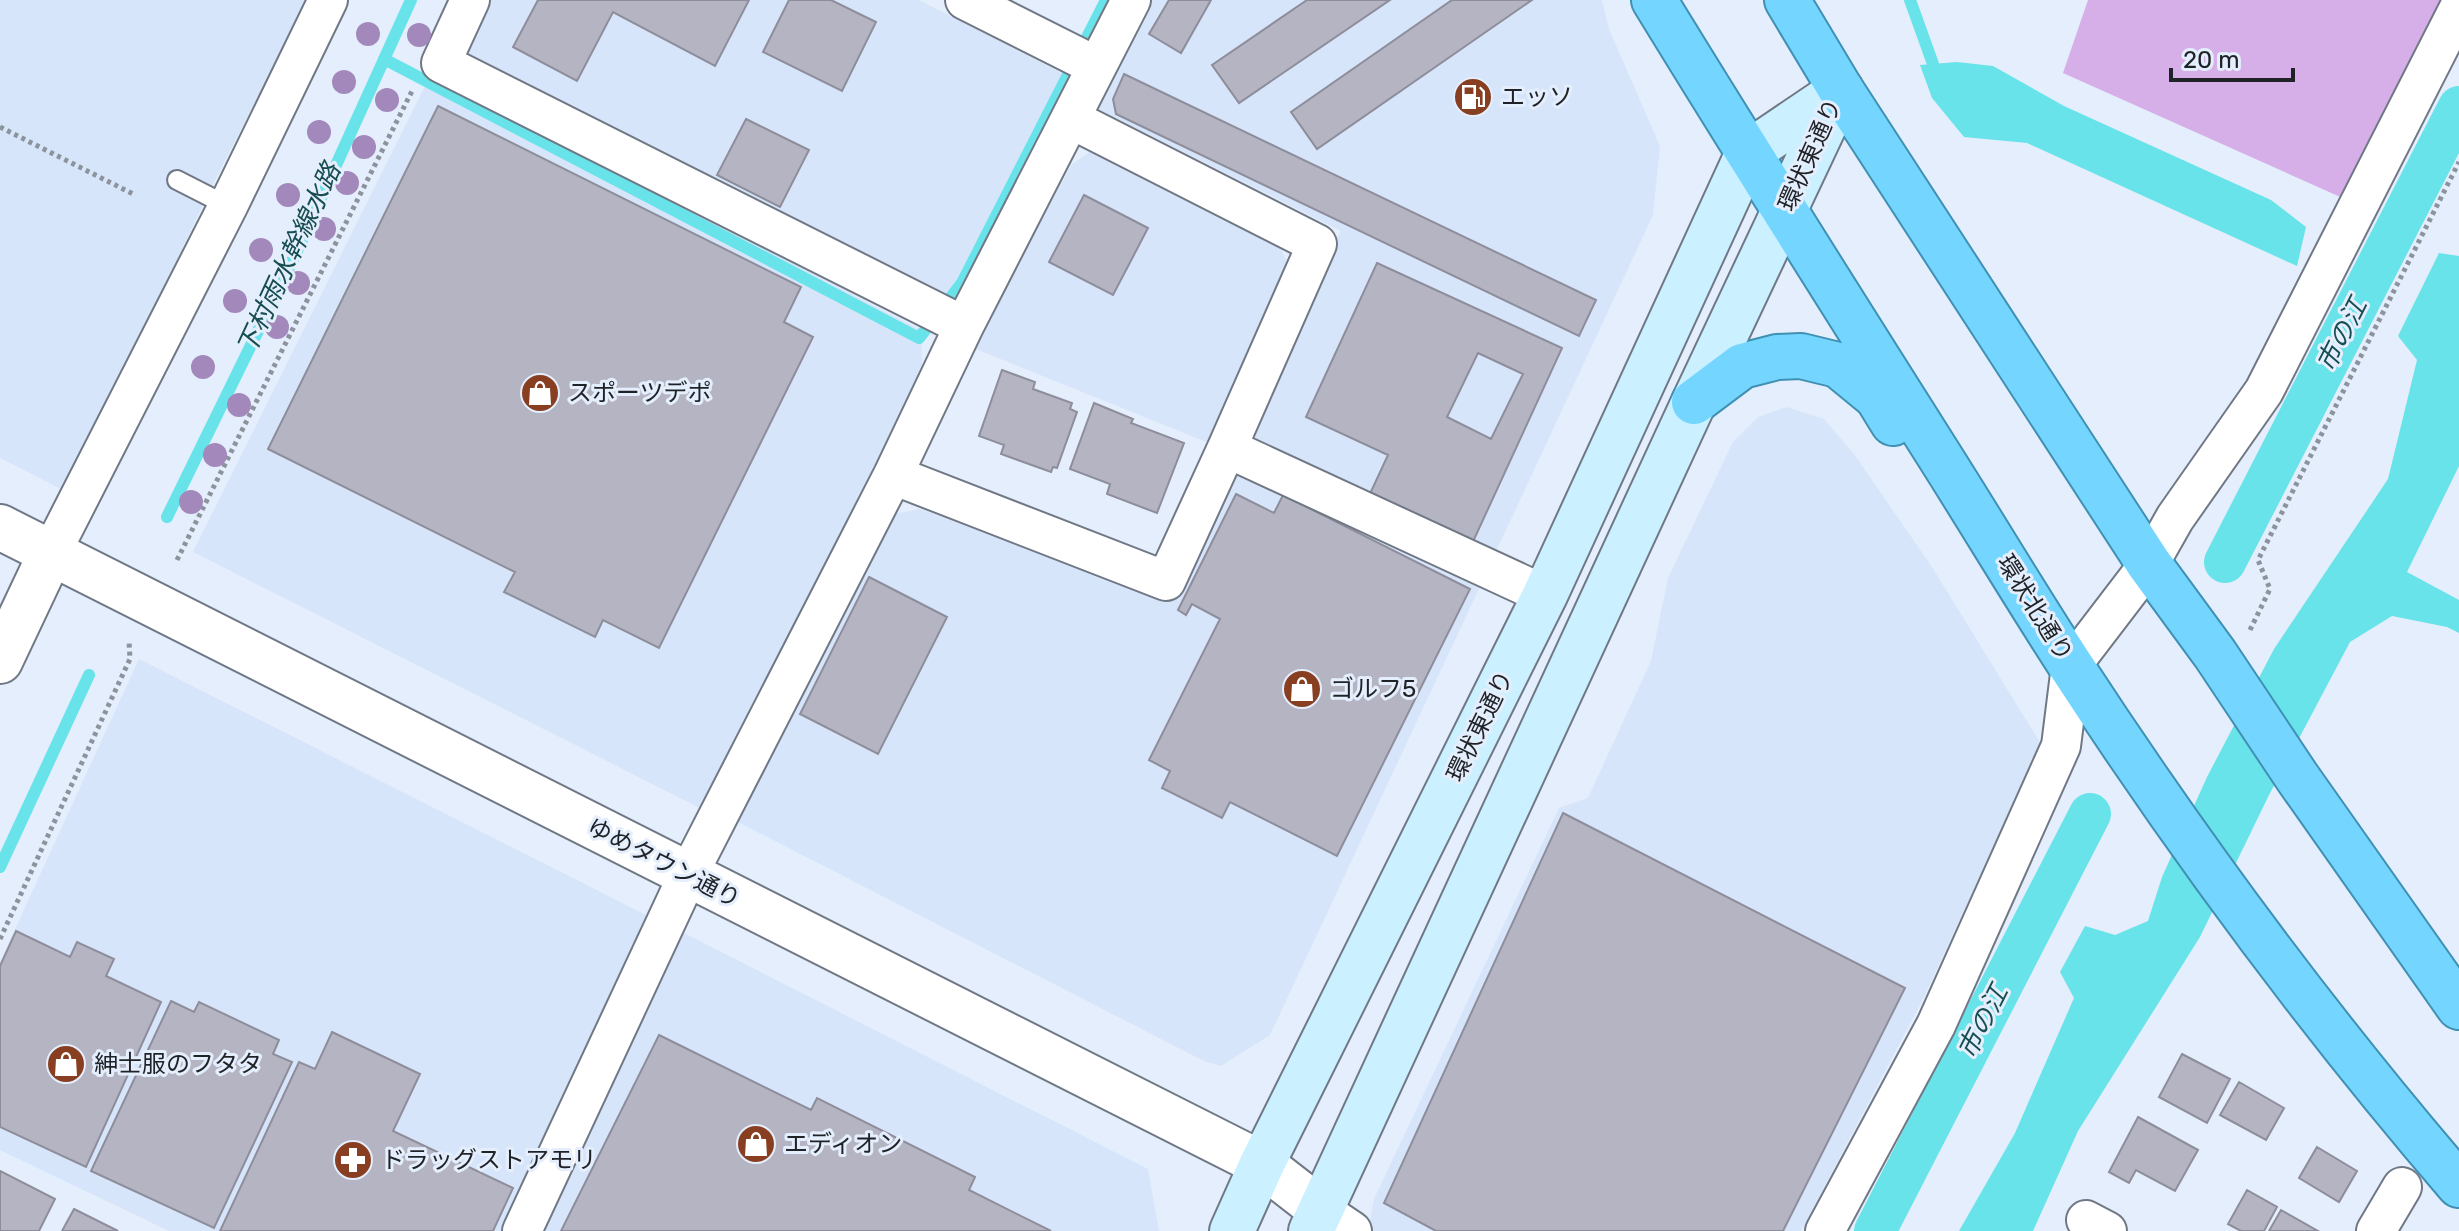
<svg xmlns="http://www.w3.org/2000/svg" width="2459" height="1231" font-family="Rubik,'Noto Sans JP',sans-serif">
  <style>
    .built { fill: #d7e5fa }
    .green { fill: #d6aee8 }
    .water { fill: #68e3e9 }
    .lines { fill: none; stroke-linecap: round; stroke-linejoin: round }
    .stream { stroke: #68e3e9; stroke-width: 12 }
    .canal { stroke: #68e3e9; stroke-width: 42 }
    .building { fill: #b4b4c3; stroke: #8d8d9b; stroke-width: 2; fill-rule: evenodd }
    .service-casing { stroke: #707885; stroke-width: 22 }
    .minor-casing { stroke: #707885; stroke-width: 42 }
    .tertiary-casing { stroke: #707885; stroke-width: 48 }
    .secondary-casing { stroke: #707885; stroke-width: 48 }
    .trunk-casing { stroke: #4090b3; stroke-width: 48 }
    .path { stroke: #8c939d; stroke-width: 5; stroke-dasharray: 4 4; stroke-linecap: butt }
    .service { stroke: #fff; stroke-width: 18 }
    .minor { stroke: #fff; stroke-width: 38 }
    .tertiary { stroke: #fff; stroke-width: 44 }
    .secondary { stroke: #cbf0ff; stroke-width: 44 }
    .trunk { stroke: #74d6fe; stroke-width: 44 }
    .tree { fill: #a388bb }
    .labels { text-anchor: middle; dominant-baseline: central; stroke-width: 6; stroke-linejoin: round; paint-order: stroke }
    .poi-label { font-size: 24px; fill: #1f2227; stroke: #e4eefc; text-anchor: start }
    .street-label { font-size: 24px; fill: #1f2227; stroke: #e4eefc }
    .water-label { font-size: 26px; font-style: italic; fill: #164d50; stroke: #e4eefc }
  </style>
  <rect width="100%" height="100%" fill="#e4eefc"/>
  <path class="built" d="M0,0h307l-100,196 -140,296 -67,-34z
    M485,0h434l154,79 -116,224 -501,-246z
    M1151,0h451l7,29 51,117 -7,69 -161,345 -248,-115 97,-214 -243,-122z
    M430,76l491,254 1,40 -218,440 -511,-258z
    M1092,150l187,95 10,22 -80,176 -236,-95 98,-183z
    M1787,407l37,12 30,35 78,113 109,177 -117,253 -123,234h-433l6,-32 185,-391 29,-10 63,-137 17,-83 65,-136 25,-25z
    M1237,462l247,116 -214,457 -49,31 -17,-5 -470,-241 161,-306 25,-5 251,92z
    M139,659l509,257 -144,315h-335l-169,-81v-188z
    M682,932l466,237 11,62h-618z"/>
  <path class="green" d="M2088,0h362l-103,200 -284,-127z"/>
  <path class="water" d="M1957,62l36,4 71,40 207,94 35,27 -9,39 -270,-123 -63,-6 -32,-39 -12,-33z
    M2439,253l20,3v210l-52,106 52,28v33l-12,-6 -55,-11 -42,26 -81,153 -69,142 -122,194 -45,100h-74l56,-98 59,-135 -14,-26 25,-46 30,9 33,-14 14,-44 45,-100 67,-128 114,-170 29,-119 -19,-24z"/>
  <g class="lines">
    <path class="stream" d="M1910,0l23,64
      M384,59l535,279 43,-55 144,-283
      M167,517l130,-266 114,-251
      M0,867l89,-192"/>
    <path class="canal" d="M2225,562l234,-455
      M1875,1231l215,-417"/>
  </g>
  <path class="building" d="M538,0h211l-34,66 -102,-54 -36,69 -64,-34z
    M789,0h42l45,22 -34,69 -79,-39z
    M1169,0h42l-30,53 -32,-19z
    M1307,0h83l-151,103 -27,-38z
    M1452,0h80l-215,149 -26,-37z
    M1124,74l472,226 -17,36 -463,-222 -3,-15z
    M438,106l363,181 -17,35 29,15 -154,311 -56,-28 -8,17 -91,-45 11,-20 -247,-123z
    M746,119l63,31 -29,57 -63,-32z
    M1084,195l64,33 -35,67 -64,-33z
    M1377,263l185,85 -91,198 -103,-48 20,-43 -82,-38zM1478,353l45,21 -32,65 -44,-22z
    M1002,370l33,12 -2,7 39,14 -2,6 7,3 -20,56 -4,-1 -2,5 -50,-18 3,-9 -25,-9z
    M1094,403l39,16 -2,4 53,20 -27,70 -50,-19 3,-10 -40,-15z
    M1236,494l38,19 9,-18 187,94 -133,267 -107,-54 -8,16 -60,-30 8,-17 -21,-11 71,-141 -28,-15 -6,11 -8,-5z
    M869,577l78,40 -69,137 -78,-40z
    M1563,813l342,175 -122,243h-347l-52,-28z
    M16,931l54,26 7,-15 37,17 -8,17 55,26 -75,165 -86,-40v-161z
    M171,1001l23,11 5,-10 80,38 -6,14 19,8 -78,166 -123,-57z
    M332,1032l88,42 -27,57 120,57 -20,43h-273l79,-169 16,7z
    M659,1035l152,75 6,-12 158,79 -6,13 82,41h-490z
    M2182,1054l48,25 -23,44 -48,-26z
    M2239,1082l45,26 -18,32 -46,-25z
    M2138,1117l60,33 -23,41 -39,-21 -7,13 -20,-11z
    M2317,1147l40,24 -18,31 -40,-24z
    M0,1171l55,28 -16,32h-39z
    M2247,1190l30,17 -13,24h-23l-13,-7z
    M74,1209l44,22h-56z
    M2281,1210l37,21h-49z"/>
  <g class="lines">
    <g class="service-casing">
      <path id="service" d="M177,180l51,26"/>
    </g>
    <g class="minor-casing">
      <path id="minor" d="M470,0l-29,63 523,263
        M965,0l131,66
        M1071,119l246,125 -90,204
        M893,475l273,106 61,-133 318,147
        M51,553l177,-347 100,-206
        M1321,1210l31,21
        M2086,1220l21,11
        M522,1231l166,-356 205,-400 71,-149 167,-326
        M1825,1231l111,-206 125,-279 10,-80 78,-102 26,-46 89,-127 195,-383
        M2376,1231l26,-44"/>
    </g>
    <g class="tertiary-casing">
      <path id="tertiary" d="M0,527l1262,637 59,46
        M0,661l51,-108"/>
    </g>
    <g class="secondary-casing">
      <path id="secondary" d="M1232,1231l30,-67 283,-569 203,-442 93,-63
        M1311,1231l383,-829 147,-312"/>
    </g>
    <g class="trunk-casing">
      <path id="trunk" d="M1654,0c93,152 188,302 283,452 45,71 88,143 134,214 118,181 247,355 388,519
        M1787,0l54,90 308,474 66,90 82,123 162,230
        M1694,402l48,-36 35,-9 24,-1 37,9 39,32 16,26"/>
    </g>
    <path class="path" d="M0,127l135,68
      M177,560l236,-471
      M2250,630l20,-41 -12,-29 201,-398
      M0,939l130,-280 -1,-18"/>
    <use href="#service" class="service"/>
    <use href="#minor" class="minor"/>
    <use href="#tertiary" class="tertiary"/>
    <use href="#secondary" class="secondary"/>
    <use href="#trunk" class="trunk"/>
  </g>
  <g class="tree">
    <circle cx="368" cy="34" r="12"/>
    <circle cx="419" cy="35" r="12"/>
    <circle cx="344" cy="82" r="12"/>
    <circle cx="387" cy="100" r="12"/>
    <circle cx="319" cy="132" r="12"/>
    <circle cx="364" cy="147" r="12"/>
    <circle cx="347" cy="183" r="12"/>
    <circle cx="288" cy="195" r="12"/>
    <circle cx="324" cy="229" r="12"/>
    <circle cx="261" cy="250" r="12"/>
    <circle cx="298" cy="283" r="12"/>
    <circle cx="235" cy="301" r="12"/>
    <circle cx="277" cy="327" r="12"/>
    <circle cx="203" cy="367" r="12"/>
    <circle cx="239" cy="405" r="12"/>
    <circle cx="215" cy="455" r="12"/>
    <circle cx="191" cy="502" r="12"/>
  </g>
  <defs>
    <g id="fuel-disc" transform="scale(2)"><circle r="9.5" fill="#873e21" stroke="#e4eefc"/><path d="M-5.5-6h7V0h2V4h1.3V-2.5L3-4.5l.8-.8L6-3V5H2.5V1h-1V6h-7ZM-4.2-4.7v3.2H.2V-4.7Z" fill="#fff"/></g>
    <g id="shop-disc" transform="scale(2)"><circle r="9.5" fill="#873e21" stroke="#e4eefc"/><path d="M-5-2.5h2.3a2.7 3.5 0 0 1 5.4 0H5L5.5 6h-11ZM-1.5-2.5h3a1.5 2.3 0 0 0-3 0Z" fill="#fff"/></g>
    <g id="pharmacy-disc" transform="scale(2)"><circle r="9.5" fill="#873e21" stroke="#e4eefc"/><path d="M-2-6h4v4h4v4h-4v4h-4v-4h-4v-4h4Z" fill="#fff"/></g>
  </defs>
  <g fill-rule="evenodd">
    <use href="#fuel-disc" x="1473" y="97"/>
    <use href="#shop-disc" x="540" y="393"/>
    <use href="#shop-disc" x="1302" y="689"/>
    <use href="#shop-disc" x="66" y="1064"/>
    <use href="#shop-disc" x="756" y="1144"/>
    <use href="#pharmacy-disc" x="353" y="1160"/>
  </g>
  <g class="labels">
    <g class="poi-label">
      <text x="1501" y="97">エッソ</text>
      <text x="568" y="393">スポーツデポ</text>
      <text x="1330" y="689">ゴルフ5</text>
      <text x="94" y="1064">紳士服のフタタ</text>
      <text x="784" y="1144">エディオン</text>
      <text x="381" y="1160">ドラッグストアモリ</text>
    </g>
    <g class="street-label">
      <text transform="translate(1810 155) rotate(-66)">環状東通り</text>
      <text transform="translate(2035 608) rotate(58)">環状北通り</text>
      <text transform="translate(1480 726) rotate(-64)">環状東通り</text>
      <text transform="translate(664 863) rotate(27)">ゆめタウン通り</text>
    </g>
    <g class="water-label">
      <text transform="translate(289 259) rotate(-65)">下村雨水幹線水路</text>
      <text transform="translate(2342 335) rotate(-63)">市の江</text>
      <text transform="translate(1983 1022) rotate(-63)">市の江</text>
    </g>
  </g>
  <path d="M2171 68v12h122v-12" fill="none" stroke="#1f2227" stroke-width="4"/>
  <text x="2183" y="68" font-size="24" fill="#1f2227" stroke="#e4eefc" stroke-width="6" paint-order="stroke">20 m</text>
</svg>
